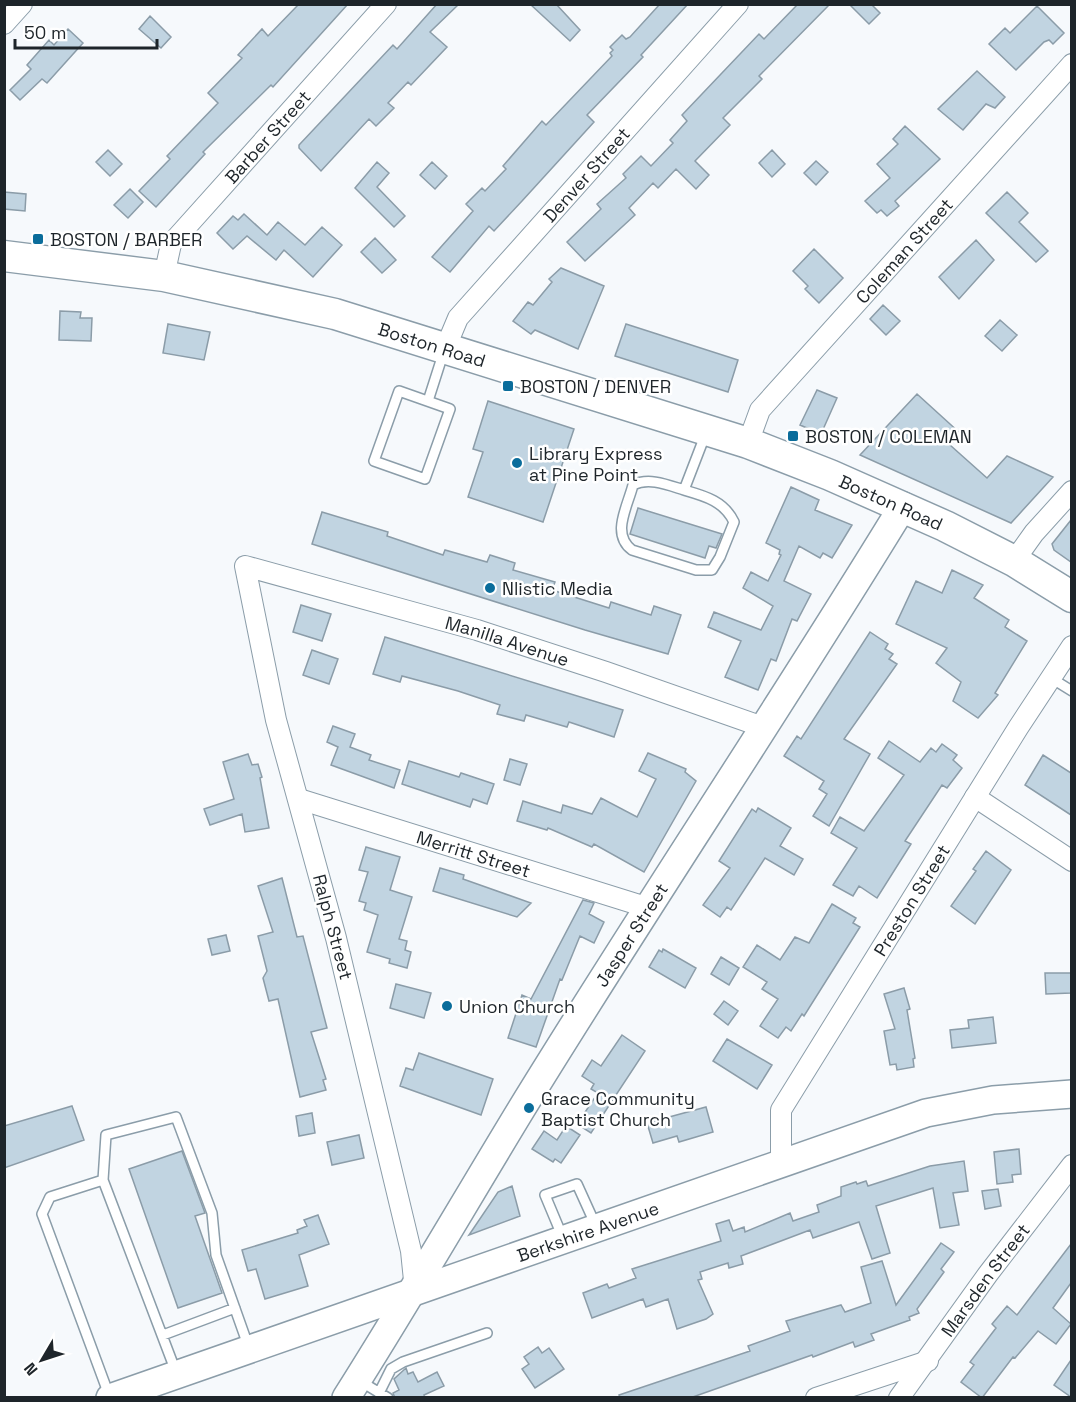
<svg xmlns="http://www.w3.org/2000/svg" width="1076" height="1402" font-family="'Space Grotesk',sans-serif">
  <style>
    .building { fill: #c1d4e1; stroke: #8b9ca8; stroke-width: 1.5 }
    .lines { fill: none; stroke-linecap: round; stroke-linejoin: round }
    .lane-casing { stroke: #8b9da9; stroke-width: 12 }
    .street-casing { stroke: #8b9da9; stroke-width: 22 }
    .secondary-casing { stroke: #8b9da9; stroke-width: 30 }
    .primary-casing { stroke: #8b9da9; stroke-width: 33 }
    .lane { stroke: #fff; stroke-width: 9 }
    .street { stroke: #fff; stroke-width: 20 }
    .secondary { stroke: #fff; stroke-width: 27 }
    .primary { stroke: #fff; stroke-width: 30 }
    .poi-dot { fill: #0b6d9b; stroke: #fff; stroke-width: 2 }
    .labels { text-anchor: middle; dominant-baseline: central; stroke-width: 5; stroke-linejoin: round; paint-order: stroke }
    .street-label { font-size: 18px; fill: #1e252a; stroke: #fff }
    .poi-label { font-size: 18px; fill: #1e252a; stroke: #fff; text-anchor: start }
  </style>
  <rect width="100%" height="100%" fill="#f6f9fc"/>
  <path class="building" d="M299,4h49l-75,83 -2,-2 -68,67 2,2 -49,53 -17,-16 31,-32 -3,-3 51,-53 -10,-10 34,-35 -4,-3 24,-26 6,7z
    M437,4h22l-29,28 17,15 -36,38 -3,-3 -20,21 6,5 -18,18 -7,-7 -48,52 -22,-23v-3l94,-100 4,4z
    M530,4h26l24,26 -10,11z
    M660,4h28l-47,51 2,2 -56,58 7,7 -72,79 -28,30 -5,-5 -39,46 -18,-15 41,-46 -7,-7 16,-16 3,3 21,-22 -3,-3 39,-45 4,4 66,-69 -2,-3 3,-3 -3,-3 12,-12 4,4 4,-2z
    M798,4h32l-71,72 3,3 -39,39 7,7 -35,36 14,14 -13,14 -20,-20 -18,19 -5,-5 -24,25 6,7 -50,46 -18,-19 34,-33 -4,-5 29,-26 -3,-4 18,-18 10,10 22,-23 -3,-3 17,-19 -5,-6 77,-81 5,5z
    M849,4h22l9,9 -11,11z
    M1037,6l27,27 -11,11 -4,-4 -5,2 -28,28 -27,-26 16,-16 5,5z
    M150,16l21,21 -10,11 -22,-19z
    M68,29l15,14 -36,40 -5,-4 -22,21 -10,-10 21,-21 -4,-4 22,-25 5,5z
    M977,71l28,26 -10,11 -9,-4 -23,26 -25,-21z
    M905,126l35,33 -45,42 4,5 -12,10 -6,-6 -4,3 -12,-12 25,-23 -13,-14 21,-20 -5,-5z
    M108,150l14,14 -12,12 -14,-14z
    M772,150l13,14 -13,13 -13,-14z
    M816,161l12,11 -12,13 -12,-12z
    M377,162l12,11 -12,14 28,29 -11,11 -39,-39z
    M432,162l15,14 -12,13 -15,-14z
    M130,189l13,13 -15,16 -14,-13z
    M4,192l22,2 -1,17 -21,-2z
    M1007,192l21,21 -9,9 29,29 -12,11 -50,-49z
    M244,214l23,21 11,-13 27,23 17,-18 20,18 -29,32 -29,-27 -8,10 -29,-24 -14,13 -16,-16 16,-17 5,4z
    M375,238l21,22 -14,13 -21,-21z
    M976,240l18,20 -35,39 -20,-22z
    M814,249l29,29 -24,25 -14,-14 3,-3 -15,-15z
    M561,268l43,18 -26,63 -43,-19 -4,4 -18,-13 15,-19 5,3 19,-23 -3,-3z
    M883,305l17,16 -14,14 -16,-16z
    M60,311l21,1 -1,6h12l-1,23 -32,-1z
    M1000,320l17,15 -15,16 -17,-15z
    M168,324l42,8 -6,28 -41,-7z
    M626,324l112,36 -10,32 -113,-36z
    M817,390l20,8 -16,36 -21,-9z
    M917,394l44,40 -11,11 37,33 20,-22 46,21 -42,46 -151,-68z
    M488,401l86,28 -31,93 -75,-25 15,-45 -10,-3z
    M791,487l28,13 -4,10 37,15 -20,33 -9,-5 -3,5 -21,-12 -15,35 27,13 -14,27 -5,-2 -16,42 -5,-2 -13,31 -33,-13 16,-36 -33,-14 6,-15 47,18 12,-24 -30,-18 8,-16 17,9 13,-26 -2,-1 1,-4 -14,-7z
    M638,508l84,26 -6,14 -7,-2 -4,12 -75,-24z
    M322,512l66,20 -1,4 56,19 2,-5 42,12 3,-7 25,8 -2,7 42,12 -3,8 57,18 2,-6 40,13 3,-9 27,9 -13,39 -83,-24 -273,-86z
    M1071,520v42l-17,-12 -2,-6z
    M952,570l31,15 -9,13 35,22 -4,7 22,14 -32,52 3,2 -20,23 -25,-17 8,-19 -25,-19 11,-15 -51,-24 20,-43 26,12z
    M301,605l30,9 -9,27 -29,-9z
    M870,632l18,12 -3,5 8,5 -4,5 8,5 -53,75 26,15 -41,72 -16,-10 14,-22 -8,-5 5,-8 -40,-25 13,-20 4,3z
    M385,637l238,73 -9,27 -45,-15 -2,5 -41,-12 -2,6 -27,-7 3,-9 -42,-14 -56,-15 -2,6 -27,-8z
    M312,650l26,9 -9,25 -26,-9z
    M333,726l22,8 -5,13 21,8 -2,5 31,10 -6,18 -63,-23 7,-18 -11,-5z
    M889,741l31,21 11,-14 5,4 6,-8 15,11 -4,5 9,8 -15,20 -5,-3 -37,56 6,3 -34,54 -18,-12 -6,10 -20,-11 24,-37 -26,-15 9,-16 24,14 40,-56 -26,-17z
    M648,753l38,16 -1,3 11,9 -52,91 -50,-28 -2,3 -44,-19 -1,2 -30,-9 6,-20 38,12 2,-8 29,9 9,-16 36,19 19,-38 -17,-8z
    M248,754l4,11 6,-1 4,13 -2,1 9,50 -24,4 -3,-18 -32,11 -6,-16 30,-10 -11,-37z
    M1043,755l28,18v42l-46,-30z
    M510,759l17,5 -7,21 -16,-5z
    M409,761l50,16 2,-4 33,11 -7,20 -14,-5 -3,8 -68,-23z
    M758,808l33,20 -11,18 23,13 -9,16 -29,-17 -34,52 -4,-3 -7,10 -17,-12 27,-37 -11,-7 33,-52 4,3z
    M366,847l34,10 -10,33 22,7 -13,42 8,2 -2,9 6,2 -4,16 -18,-5 1,-4 -23,-7 11,-37 -14,-5 2,-7 -7,-2 9,-29 -9,-2z
    M986,851l25,19 -36,54 -24,-18 25,-35 -3,-2z
    M440,868l24,7 -1,4 68,24 -14,14 -84,-26z
    M282,878l15,59 6,-1 24,92 -16,4 15,47 -3,1 3,10 -26,7 -22,-98 -9,2 -6,-23 4,-7 -9,-35 15,-4 -15,-46z
    M583,900l11,3 -5,11 15,8 -10,21 -14,-7 -18,44 -2,-1 -24,68 -28,-9 14,-43 9,4z
    M832,904l24,14 -3,5 7,4 -56,89 -2,-2 -11,17 -5,-4 -8,11 -18,-12 18,-27 -16,-10 5,-7 -24,-15 14,-22 23,15 15,-23 14,6z
    M226,935l4,16 -18,4 -4,-16z
    M663,949l33,19 -11,20 -36,-21 10,-17 3,2z
    M721,957l18,11 -10,17 -18,-11z
    M1045,973h26v20l-25,1z
    M396,984l35,9 -7,25 -34,-10z
    M904,988l6,21 -3,1 8,48 -2,1 1,8 -17,3 -1,-6 -6,1 -6,-34 11,-2 -11,-35z
    M724,1001l14,10 -10,14 -14,-11z
    M993,1017l3,26 -44,5 -2,-18 19,-2 -1,-8z
    M622,1035l23,16 -54,82 -14,-9 21,-31 -7,-4 3,-5 -12,-8 10,-16 9,6z
    M727,1039l45,26 -15,24 -44,-28z
    M419,1053l74,26 -12,36 -81,-29 6,-18 7,2z
    M72,1106l12,34 -80,28v-42z
    M706,1107l7,25 -34,10 -2,-6 -24,7 -6,-20z
    M312,1113l3,20 -16,3 -3,-20z
    M566,1126l14,9 -19,28 -6,-4 -2,3 -21,-13 12,-18 13,9z
    M359,1135l5,23 -32,7 -5,-23z
    M1019,1149l2,25 -9,1 1,7 -16,2 -3,-32z
    M182,1151l23,62 -10,3 27,77 -44,15 -49,-139z
    M964,1161l4,30 -15,2 6,32 -19,3 -7,-40 -57,18 14,47 -18,6 -13,-37 -46,16 -3,-8 -69,26 2,8 -14,4 -1,-5 -28,9 2,7 -4,1 15,34 -7,5 -29,10 -9,-30 -22,8 -3,-8 -51,19 -9,-25 24,-9 2,4 27,-10 -4,-9 89,-28 -5,-17 13,-4 4,11 11,-4 1,5 45,-19 3,8 26,-9 -2,-7 24,-9v-9l15,-5 1,2 9,-3 2,5 62,-20z
    M512,1186l8,30 -51,19 29,-43z
    M998,1189l3,17 -16,3 -3,-18z
    M318,1215l11,29 -30,11 9,31 -43,13 -9,-30 -8,2 -6,-21 56,-17 -1,-3 10,-4 -3,-6z
    M941,1243l13,9 -13,17 3,3 -27,37 2,4 -10,4 1,3 -39,14 3,6 -19,7 -2,-5 -40,15 -1,-2 -122,43h-70l-1,-3 131,-44 -2,-5 42,-15 -4,-10 55,-16 4,7 26,-9 -10,-36 21,-6 14,44z
    M1071,1244v39l-18,25 18,16 -15,20 -18,-13 -23,27 -2,-1 -31,41 -21,-16 13,-17 -4,-3 26,-34 -4,-4 15,-18 10,9z
    M538,1347l4,6 7,-5 15,21 -29,19 -13,-19 7,-5 -5,-7z
    M1071,1360v37l-17,-12z
    M406,1368l2,6 5,-2 5,10 19,-10 7,14 -20,9 1,3h-30l-2,-5 6,-3 -5,-11z"/>
  <g class="lines">
    <g class="lane-casing">
      <path id="lane" d="M399,391l51,18 -25,70 -51,-18z
        M428,401l16,-50
        M684,490c21,6 40,11 50,32l-14,35 -8,13h-16l-64,-20c-21,-16 -5,-42 1,-65 16,-8 35,0 51,5l22,-57
        M1051,678l21,13
        M103,1180l-53,17 -8,17 67,181
        M563,1238l-18,-43 32,-11 19,42
        M163,1335l72,-27
        M176,1372l-73,-192 3,-45 70,-18 36,96 4,42 33,93
        M360,1381l28,17
        M379,1393l12,-24 12,-7 84,-29"/>
    </g>
    <g class="street-casing">
      <g id="street">
        <path d="M4,24l18,-20"/>
        <path id="s1" d="M164,276l7,-32 215,-240"/>
        <path id="s2" d="M445,349l13,-31 280,-314"/>
        <path id="s3" d="M748,443l12,-33 312,-346"/>
        <path d="M1014,561l20,-28 38,-42"/>
        <path d="M975,797l97,64"/>
        <path id="s4" d="M299,799l350,109"/>
        <path id="s5" d="M781,1161v-51l237,-382 54,-82"/>
        <path id="s6" d="M415,1290l-4,-39 -75,-313 -60,-218 -31,-154 232,64 129,42 160,56"/>
        <path d="M816,1398l112,-37"/>
        <path id="s7" d="M899,1398l89,-124 84,-109"/>
      </g>
    </g>
    <g class="secondary-casing">
      <g id="secondary">
        <path id="s8" d="M110,1398l816,-285 67,-13 79,-6"/>
        <path id="s9" d="M346,1398c61,-96 117,-193 176,-290 124,-202 257,-399 381,-602"/>
      </g>
    </g>
    <g class="primary-casing">
      <g id="primary">
        <path id="s10" d="M4,256l160,20 171,38 413,129 82,32 115,51 69,35 58,36"/>
      </g>
    </g>
    <use href="#lane" class="lane"/>
    <use href="#street" class="street"/>
    <use href="#secondary" class="secondary"/>
    <use href="#primary" class="primary"/>
  </g>
  <g class="poi-dot">
    <rect x="32" y="233" width="12" height="12" rx="3"/>
    <rect x="502" y="380" width="12" height="12" rx="3"/>
    <rect x="787" y="430" width="12" height="12" rx="3"/>
    <circle cx="517" cy="463" r="6"/>
    <circle cx="490" cy="588" r="6"/>
    <circle cx="447" cy="1006" r="6"/>
    <circle cx="529" cy="1108" r="6"/>
  </g>
  <g class="labels">
    <g class="street-label">
      <text stroke="none"><textPath href="#s1" startOffset="177">Barber Street</textPath></text>
      <text stroke="none"><textPath href="#s2" startOffset="226">Denver Street</textPath></text>
      <text stroke="none"><textPath href="#s3" startOffset="250">Coleman Street</textPath></text>
      <text stroke="none"><textPath href="#s10" startOffset="438">Boston Road</textPath></text>
      <text stroke="none"><textPath href="#s10" startOffset="924">Boston Road</textPath></text>
      <text stroke="none"><textPath href="#s6" startOffset="1017">Manilla Avenue</textPath></text>
      <text stroke="none"><textPath href="#s4" startOffset="183">Merritt Street</textPath></text>
      <text stroke="none"><textPath href="#s5" startOffset="298">Preston Street</textPath></text>
      <text transform="translate(333 927) rotate(75)">Ralph Street</text>
      <text stroke="none"><textPath href="#s9" startOffset="544">Jasper Street</textPath></text>
      <text stroke="none"><textPath href="#s8" startOffset="506">Berkshire Avenue</textPath></text>
      <text stroke="none"><textPath href="#s7" startOffset="146">Marsden Street</textPath></text>
    </g>
    <g class="poi-label">
      <text x="50" y="239">BOSTON / BARBER</text>
      <text x="520" y="386">BOSTON / DENVER</text>
      <text x="805" y="436">BOSTON / COLEMAN</text>
      <text x="529" y="453">Library Express<tspan x="529" dy="21">at Pine Point</tspan></text>
      <text x="502" y="588">Nlistic Media</text>
      <text x="459" y="1006">Union Church</text>
      <text x="541" y="1098">Grace Community<tspan x="541" dy="21">Baptist Church</tspan></text>
    </g>
  </g>
  <rect width="1076" height="1402" fill="none" stroke="#1e252a" stroke-width="12"/>
  <g transform="translate(42 1360) rotate(231)" stroke="#ffffff" stroke-width="4.5" paint-order="stroke">
  <path d="M0-4.5L10 22L0 15L-10 22Z" fill="#1e252a"/>
  <text y="-9" font-size="16" font-weight="bold" text-anchor="middle" fill="#1e252a">N</text>
  </g>
  <path d="M15 39v9h142v-9" fill="none" stroke="#1e252a" stroke-width="3"/>
  <text x="24" y="39" font-size="18" fill="#1e252a" stroke="#ffffff" stroke-width="4.5" paint-order="stroke">50 m</text>
</svg>
